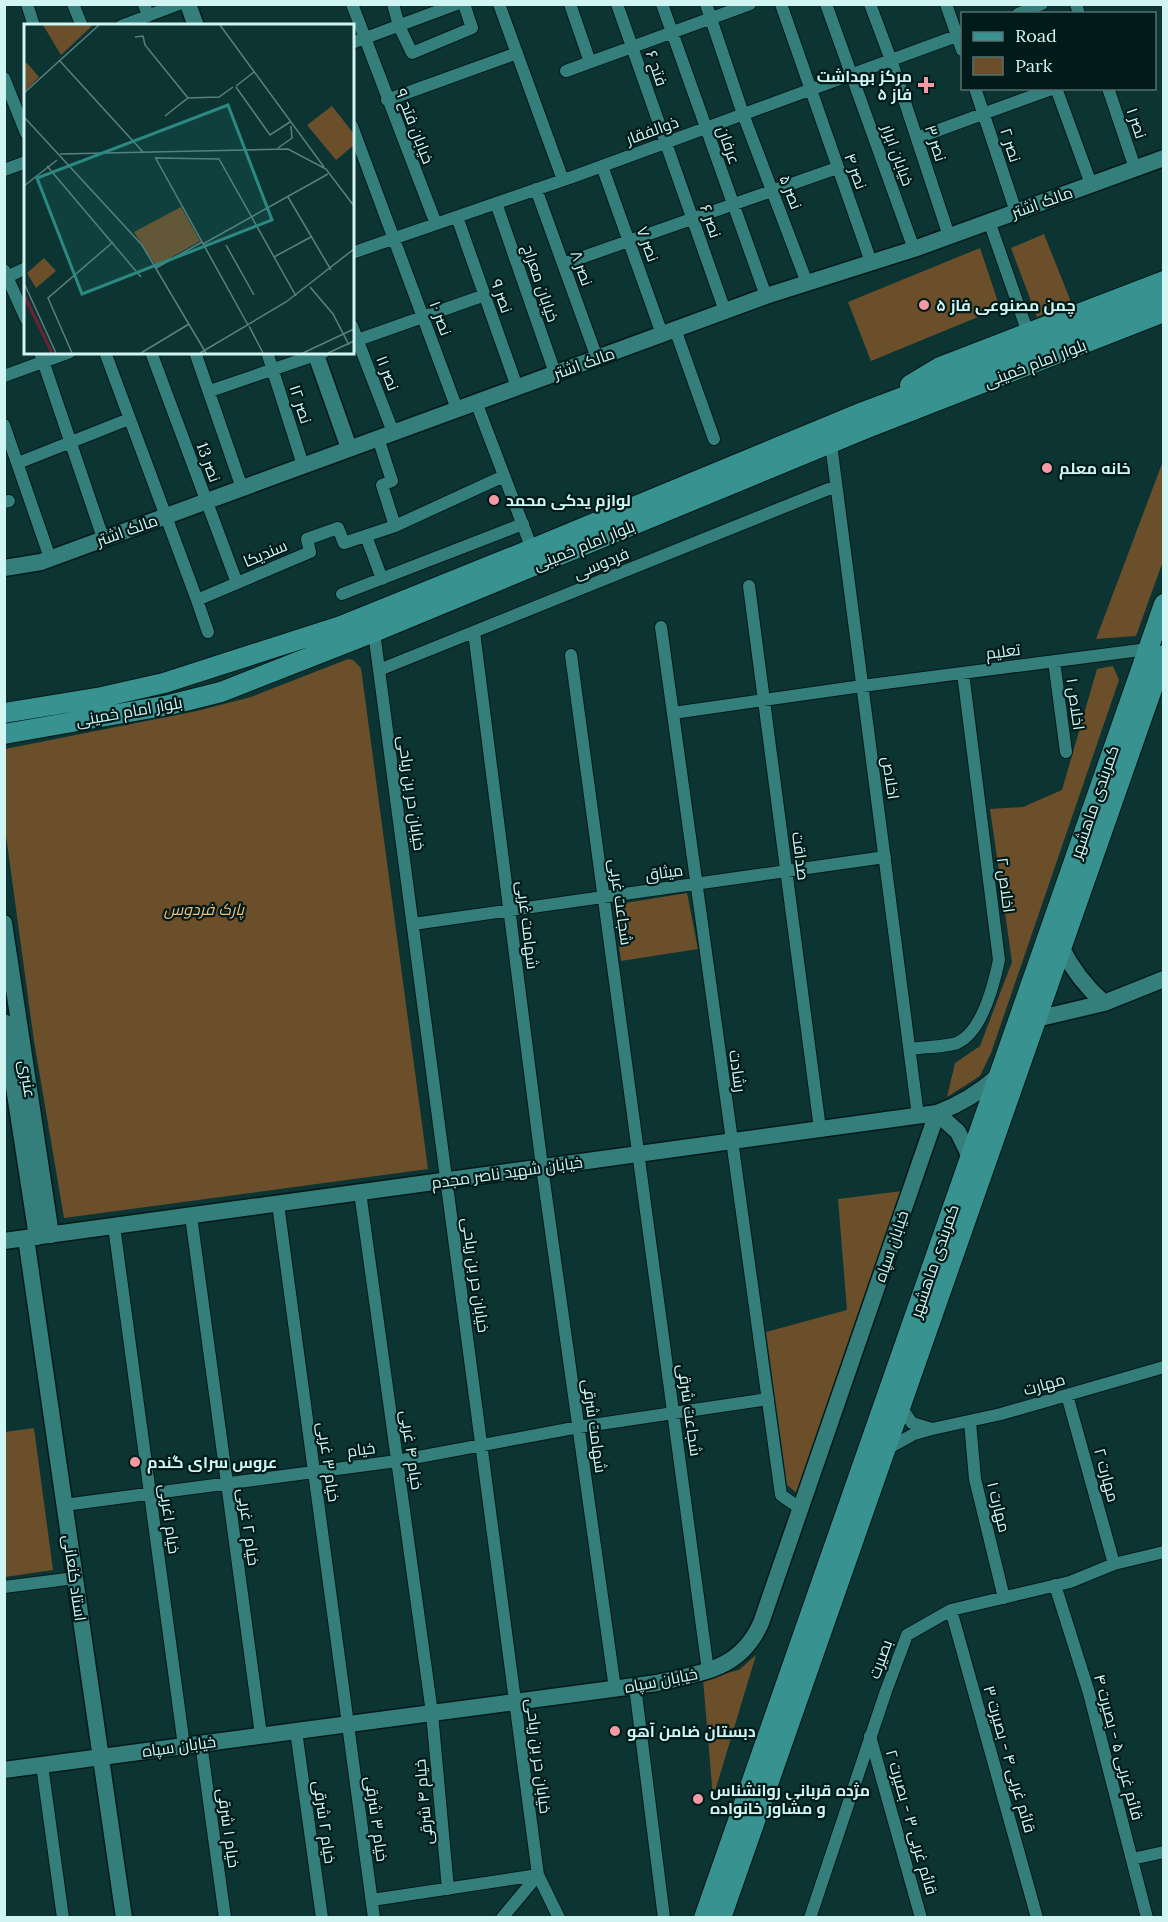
<svg xmlns="http://www.w3.org/2000/svg" width="1168" height="1922" font-family="Lora,Cairo,serif">
  <style>
    .green { fill: #6b4f2b }
    .lines { fill: none; stroke-linecap: round; stroke-linejoin: round }
    .street-casing { stroke: #031a19; stroke-width: 14 }
    .secondary-casing { stroke: #031a19; stroke-width: 19 }
    .primary-casing { stroke: #031a19; stroke-width: 22 }
    .street { stroke: #347f7c; stroke-width: 12 }
    .secondary { stroke: #347f7c; stroke-width: 16 }
    .primary { stroke: #389390; stroke-width: 20 }
    .poi-dot { fill: #f49aa5; stroke: #001b1a; stroke-width: 2 }
    .labels { text-anchor: middle; dominant-baseline: central; stroke-width: 4.5; stroke-linejoin: round; paint-order: stroke }
    .street-label { font-size: 16px; fill: #d1f5f2; stroke: #001b1a }
    .poi-label { font-size: 16px; font-weight: bold; fill: #d1f5f2; stroke: #001b1a; text-anchor: start }
    .park-label { font-size: 16px; font-style: italic; fill: #f6be78; stroke: #001b1a }
    .inset-river { fill: none; stroke: #6d2231; stroke-width: 3 }
    .inset-road { fill: none; stroke: #5a817f; stroke-width: 1.5 }
    .view { fill: #2c8982; fill-opacity: 0.15; stroke: #2c8982; stroke-width: 3 }
    .inset-edge { fill: none; stroke: #d1f5f2; stroke-width: 3 }
  </style>
  <rect width="100%" height="100%" fill="#0b3433"/>
  <path class="green" d="M1044,234l27,68 -34,15 -26,-69z
    M980,248l20,60 -129,53 -23,-59z
    M1163,461v100l-27,75 -40,3z
    M348,659l5,1 8,8 67,501 -364,49 -30,-177 -29,-213v-79l192,-38 54,-14z
    M1113,666l6,14 -128,373 -11,23 -33,21 8,-34 25,-17 32,-84 -22,-153 33,-2 39,-17 35,-121z
    M687,893l11,56 -77,12 -8,-56z
    M902,1191l-103,304 -12,-10 -21,-153 81,-22 -9,-111z
    M34,1428l19,142 -48,7v-145z
    M756,1655l-43,143 -10,-119 36,-9z"/>
  <g class="lines">
    <g class="street-casing">
      <path id="street" d="M27,4l7,22
        M73,4l9,22
        M144,4l4,12
        M352,4l84,220
        M393,4l6,22 13,27 60,-25 -8,-24
        M499,4l64,176
        M570,4l20,58
        M617,4l108,307
        M662,4l104,292
        M706,4l37,110 64,169
        M781,4l90,258
        M826,4l88,245
        M870,4l21,56 58,176
        M946,4l16,46
        M1076,4l3,10
        M1018,14l24,-10
        M121,26l58,-22
        M352,43l105,-39
        M566,71l184,-67
        M4,78l22,55
        M975,88l41,124
        M1056,88l35,96
        M1108,88l27,80
        M387,100l130,-47
        M352,126l105,283
        M917,138l137,-50
        M602,166l60,168
        M4,170l22,-8
        M536,189l61,169
        M496,203l59,170
        M457,217l60,170
        M989,221l39,112
        M352,253l223,-77 387,-142
        M563,264l274,-96
        M4,270l22,49
        M7,277l19,-9
        M352,326l41,106
        M675,329l39,110
        M352,342l133,-47
        M40,352l63,186
        M105,352l92,248 113,-48 -3,-13 31,-11 6,15 51,-17 109,-50
        M151,352l86,231
        M195,352l47,136
        M267,352l36,113
        M4,376l66,-24
        M210,391l114,-39
        M476,402l56,147
        M4,425l46,133
        M378,438l14,43 -10,4 13,41
        M831,444l87,672
        M18,463l111,-44
        M4,502l5,-1
        M366,536l16,43
        M749,586l71,543
        M342,594l181,-70
        M197,600l11,32
        M661,627l120,868 20,14
        M374,632l164,1243 21,43
        M474,632l68,535 73,522
        M571,655l137,1016
        M1054,661l12,91
        M379,670l457,-184
        M673,713l189,-27 286,-37
        M413,924l472,-67
        M910,1049c12,-2 36,-2 47,-6 25,-11 37,-59 42,-83l-36,-287
        M360,1192l72,521 16,176
        M278,1204l96,714
        M191,1216l70,519
        M114,1226l70,520
        M1067,1395l47,169
        M970,1422l5,57 29,119
        M932,1429l69,-15 163,-47
        M885,1450l29,-16 18,-5 -20,-6 -12,-17
        M64,1505l333,-44 182,-34 189,-28
        M1055,1585l34,108 58,225
        M4,1587l71,-9
        M951,1610l86,308
        M635,1686l29,232
        M296,1731l26,187
        M870,1736l51,182
        M201,1743l24,175
        M42,1765l21,153
        M1132,1859l32,-7
        M372,1900l166,-25
        M502,1918l36,-43
        M810,1918l76,-227 21,-56 44,-25 119,-28 44,-18 50,-12"/>
    </g>
    <g class="secondary-casing">
      <path id="secondary" d="M188,4l8,22
        M315,352l34,96
        M4,568l37,-6 725,-266 148,-47 250,-91
        M4,923l47,312
        M1061,947c11,22 25,40 43,56
        M1036,1019l68,-16 60,-24
        M4,1022l33,215
        M937,1113l21,19 12,25
        M26,1238l98,680
        M4,1241l933,-128c24,-9 42,-20 61,-37
        M4,1770l653,-87c46,-11 83,-13 104,-60l176,-510"/>
    </g>
    <g class="primary-casing">
      <path id="primary" d="M910,385l30,-18 224,-86
        M4,713l98,-16 62,-14 177,-57 191,-77 331,-137 171,-64 130,-52
        M4,734l165,-29 52,-13 153,-60 493,-204 297,-116
        M704,1918l460,-1314
        M721,1918l443,-1263"/>
    </g>
    <use href="#street" class="street"/>
    <use href="#secondary" class="secondary"/>
    <use href="#primary" class="primary"/>
  </g>
  <g class="poi-dot">
    <path d="M923 76h6v6h6v6h-6v6h-6v-6h-6v-6h6z"/>
    <circle cx="924" cy="305" r="6"/>
    <circle cx="1047" cy="468" r="6"/>
    <circle cx="494" cy="500" r="6"/>
    <circle cx="135" cy="1462" r="6"/>
    <circle cx="615" cy="1731" r="6"/>
    <circle cx="698" cy="1799" r="6"/>
  </g>
  <g class="labels">
    <g class="street-label">
      <text transform="translate(657 68) rotate(71)">فتح ۶</text>
      <text transform="translate(1137 123) rotate(71)">نصر ۱</text>
      <text transform="translate(415 126) rotate(69)">خیابان فتح ۹</text>
      <text transform="translate(652 130) rotate(-20)">ذوالفقار</text>
      <text transform="translate(936 143) rotate(72)">نصر ۳</text>
      <text transform="translate(729 145) rotate(70)">عرفان</text>
      <text transform="translate(1011 145) rotate(72)">نصر ۲</text>
      <text transform="translate(898 155) rotate(70)">خیابان ابرار</text>
      <text transform="translate(856 171) rotate(70)">نصر ۴</text>
      <text transform="translate(791 192) rotate(69)">نصر ۵</text>
      <text transform="translate(1042 202) rotate(-20)">مالک اشتر</text>
      <text transform="translate(711 221) rotate(71)">نصر ۶</text>
      <text transform="translate(648 244) rotate(70)">نصر ۷</text>
      <text transform="translate(582 268) rotate(70)">نصر ۸</text>
      <text transform="translate(541 283) rotate(71)">خیابان معراج</text>
      <text transform="translate(502 296) rotate(70)">نصر ۹</text>
      <text transform="translate(441 318) rotate(70)">نصر ۱۰</text>
      <text transform="translate(584 363) rotate(-20)">مالک اشتر</text>
      <text transform="translate(1035 363) rotate(-21)">بلوار امام خمینی</text>
      <text transform="translate(388 373) rotate(69)">نصر ۱۱</text>
      <text transform="translate(301 404) rotate(72)">نصر ۱۲</text>
      <text transform="translate(209 462) rotate(70)">نصر 13</text>
      <text transform="translate(127 530) rotate(-20)">مالک اشتر</text>
      <text transform="translate(584 545) rotate(-22)">بلوار امام خمینی</text>
      <text transform="translate(265 553) rotate(-23)">سندیکا</text>
      <text transform="translate(601 563) rotate(-22)">فردوسی</text>
      <text transform="translate(1003 651) rotate(-7)">تعلیم</text>
      <text transform="translate(1076 704) rotate(82)">اخلاص ۱</text>
      <text transform="translate(129 711) rotate(-10)">بلوار امام خمینی</text>
      <text transform="translate(891 778) rotate(82)">اخلاص</text>
      <text transform="translate(412 793) rotate(82)">خیابان حر بن ریاحی</text>
      <text transform="translate(1094 802) rotate(-71)">کمربندی ماهشهر</text>
      <text transform="translate(801 856) rotate(83)">صداقت</text>
      <text transform="translate(664 872) rotate(-8)">میثاق</text>
      <text transform="translate(1006 885) rotate(83)">اخلاص ۲</text>
      <text transform="translate(621 902) rotate(82)">شجاعت غربی</text>
      <text transform="translate(528 925) rotate(83)">شهامت غربی</text>
      <text transform="translate(738 1071) rotate(82)">رشادت</text>
      <text transform="translate(28 1079) rotate(81)">عنبری</text>
      <text transform="translate(507 1172) rotate(-8)">خیابان شهید ناصر مجدم</text>
      <text transform="translate(891 1246) rotate(-71)">خیابان سپاه</text>
      <text transform="translate(934 1261) rotate(-71)">کمربندی ماهشهر</text>
      <text transform="translate(476 1275) rotate(82)">خیابان حر بن ریاحی</text>
      <text transform="translate(1044 1384) rotate(-16)">مهارت</text>
      <text transform="translate(690 1410) rotate(82)">شجاعت شرقی</text>
      <text transform="translate(595 1426) rotate(82)">شهامت شرقی</text>
      <text transform="translate(361 1449) rotate(-8)">خیام</text>
      <text transform="translate(412 1450) rotate(82)">خیام ۴ غربی</text>
      <text transform="translate(329 1462) rotate(82)">خیام ۳ غربی</text>
      <text transform="translate(1107 1475) rotate(75)">مهارت ۲</text>
      <text transform="translate(999 1507) rotate(76)">مهارت ۱</text>
      <text transform="translate(170 1519) rotate(82)">خیام ۱غربی</text>
      <text transform="translate(249 1527) rotate(82)">خیام ۲ غربی</text>
      <text transform="translate(75 1578) rotate(82)">استاد کنعانی</text>
      <text transform="translate(880 1659) rotate(-70)">بصیرت</text>
      <text transform="translate(661 1680) rotate(-11)">خیابان سپاه</text>
      <text transform="translate(179 1746) rotate(-8)">خیابان سپاه</text>
      <text transform="translate(1119 1747) rotate(75)">قائم غربی ۵ - بصیرت ۴</text>
      <text transform="translate(539 1756) rotate(83)">خیابان حر بن ریاحی</text>
      <text transform="translate(1010 1759) rotate(74)">قائم غربی ۴ - بصیرت ۳</text>
      <text transform="translate(423 1802) rotate(-95)">خیام ۴ شرقی</text>
      <text transform="translate(377 1819) rotate(82)">خیام ۳ شرقی</text>
      <text transform="translate(325 1822) rotate(82)">خیام ۲ شرقی</text>
      <text transform="translate(912 1822) rotate(74)">قائم غربی ۳ - بصیرت ۲</text>
      <text transform="translate(229 1828) rotate(82)">خیام ۱ شرقی</text>
    </g>
    <g class="poi-label">
      <text x="912" y="76" text-anchor="end">مرکز بهداشت<tspan x="912" dy="18">فاز ۵</tspan></text>
      <text x="936" y="305">چمن مصنوعی فاز ۵</text>
      <text x="1059" y="468">خانه معلم</text>
      <text x="506" y="500">لوازم یدکی محمد</text>
      <text x="147" y="1462">عروس سرای گندم</text>
      <text x="627" y="1731">دبستان ضامن آهو</text>
      <text x="710" y="1790">مژده قربانی روانشناس<tspan x="710" dy="18">و مشاور خانواده</tspan></text>
    </g>
    <g class="park-label">
      <text x="204" y="909">پارک فردوس</text>
    </g>
  </g>
  <g transform="translate(24 24)">
    <rect width="330" height="330" fill="#0b3433"/>
    <path d="M19,1h50l-32,30zM3,39l12,14 -15,15v-28zM308,82l22,28v11l-18,15 -29,-35zM157,183l19,34 -44,25 -22,-34zM20,234l12,13 -20,17 -9,-15z" fill="#6b4f2b"/>
    <path class="inset-river" d="M0,271l28,58"/>
    <path class="inset-road" d="M196,1l104,142M111,13l8,-1 2,9 43,53M35,36l84,92M212,62l18,-14M212,63l34,48 20,-13M0,69l75,-68M141,92l23,-18 31,-1 14,-10M0,93l118,128 64,108M254,124l14,-10 -1,-12M36,130l228,-5 38,20 28,37M131,133l93,168M132,134l63,1 77,137M23,142l94,111M0,162l33,-26M264,173l43,73M179,220l125,-70M202,221l28,50M250,233l37,-20M132,244l46,-26M0,259l32,70M286,263l23,27 16,31M225,302l14,27M48,329l-24,-55 65,-56M117,329l48,-29M176,329l86,-51 68,-53M279,329l51,-24M304,329l26,-12"/>
    <path class="view" d="M204,81l44,115 -190,74 -45,-116z"/>
    <rect width="330" height="330" class="inset-edge"/>
  </g>
  <rect width="1168" height="1922" fill="none" stroke="#d1f5f2" stroke-width="12"/>
  <rect x="961" y="12" width="195" height="78" fill="#001b1a" stroke="#547270" stroke-width="1.5"/>
  <rect x="973" y="32" width="30" height="9" fill="#389390" stroke="#547270" stroke-width="1.5"/>
  <text x="1015" y="42" font-size="18" fill="#d1f5f2">Road</text>
  <rect x="973" y="57" width="30" height="18" fill="#6b4f2b" stroke="#547270" stroke-width="1.5"/>
  <text x="1015" y="72" font-size="18" fill="#d1f5f2">Park</text>
</svg>
